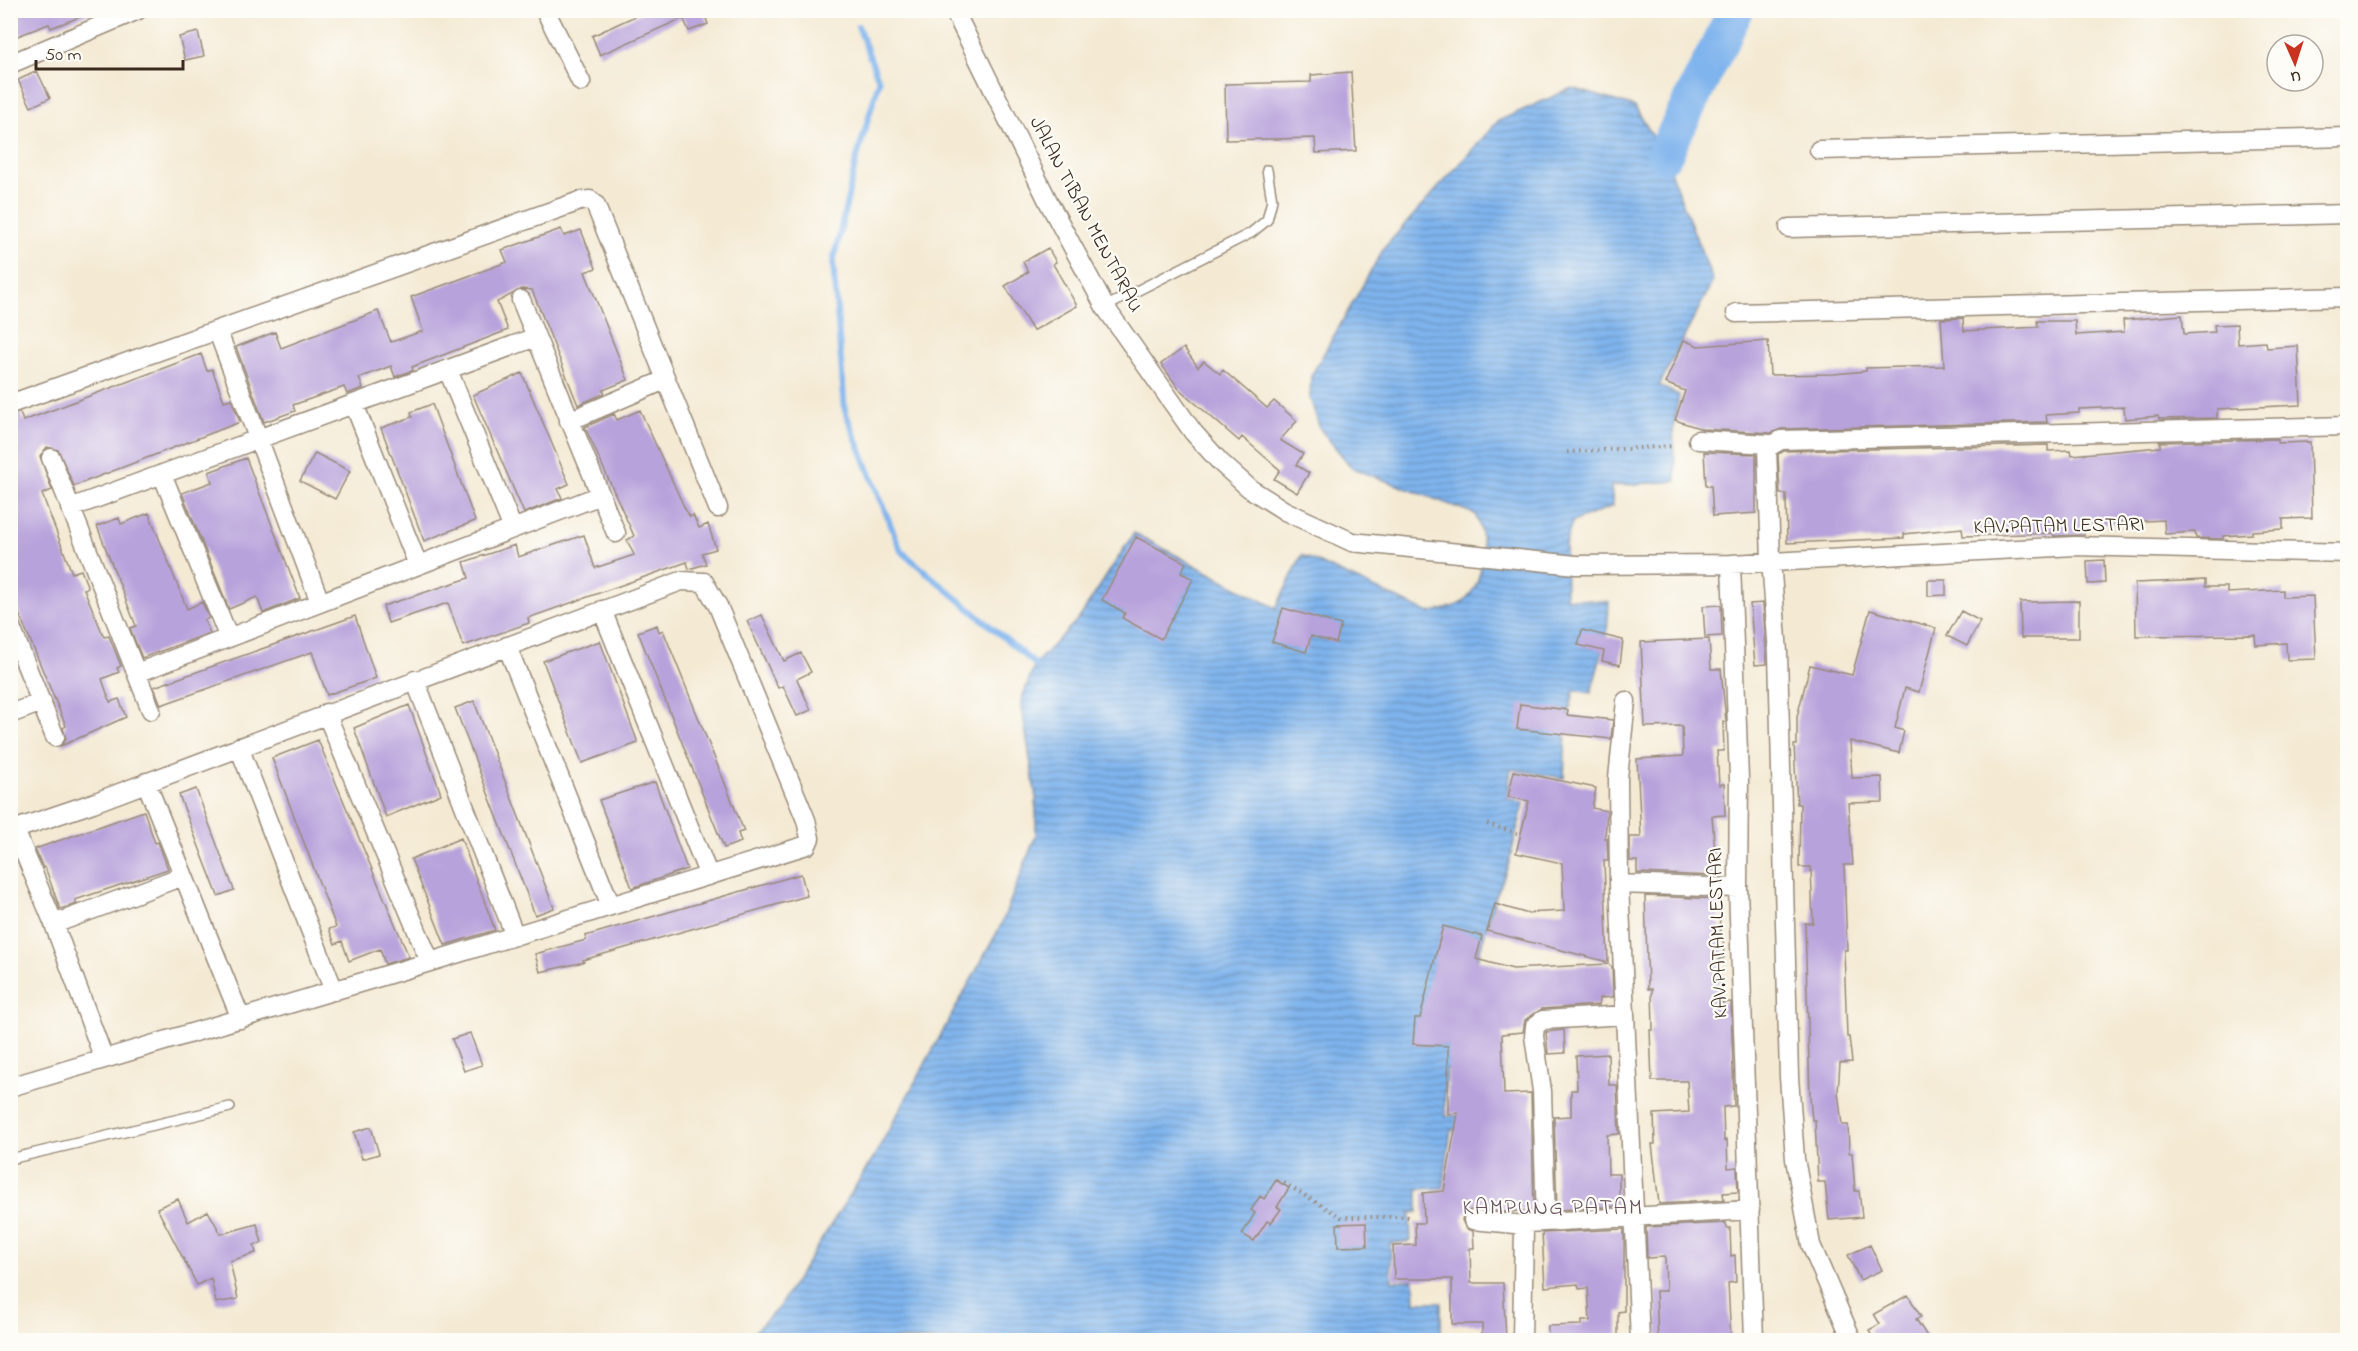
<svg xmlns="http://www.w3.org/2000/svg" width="2358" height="1351" font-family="'Indie Flower',sans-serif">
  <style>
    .water { fill: url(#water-rules); stroke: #5d6f86; stroke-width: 1.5 }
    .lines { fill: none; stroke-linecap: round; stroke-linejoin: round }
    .stream { stroke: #7fb4ed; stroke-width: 6 }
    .river { stroke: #7fb4ed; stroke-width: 36 }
    .building { fill: #b8a2db }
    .service-casing { stroke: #988a79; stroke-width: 12 }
    .minor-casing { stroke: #988a79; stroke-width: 21 }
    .path { stroke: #988a79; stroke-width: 4; stroke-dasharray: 1.5 4.5; stroke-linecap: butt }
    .service { stroke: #fff; stroke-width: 9 }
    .minor { stroke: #fff; stroke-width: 18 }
    .labels { text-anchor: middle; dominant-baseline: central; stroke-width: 4.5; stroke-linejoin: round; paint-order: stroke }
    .street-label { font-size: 20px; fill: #3b2a1e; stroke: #fdfcf7 }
    .quarter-label { font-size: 22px; letter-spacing: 1.5px; fill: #675460; stroke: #fdfcf7 }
  </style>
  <defs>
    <pattern id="water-rules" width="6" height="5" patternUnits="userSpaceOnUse" patternTransform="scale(1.5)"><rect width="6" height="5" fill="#7fb4ed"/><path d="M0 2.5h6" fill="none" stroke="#6993bf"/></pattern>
  </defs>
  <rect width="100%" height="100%" fill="#fdfcf7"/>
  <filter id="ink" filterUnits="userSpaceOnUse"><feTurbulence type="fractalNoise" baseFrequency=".0167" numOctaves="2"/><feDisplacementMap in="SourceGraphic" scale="12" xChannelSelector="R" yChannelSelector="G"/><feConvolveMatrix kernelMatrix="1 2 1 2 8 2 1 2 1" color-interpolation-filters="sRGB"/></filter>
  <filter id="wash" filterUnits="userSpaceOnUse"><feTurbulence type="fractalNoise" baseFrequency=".008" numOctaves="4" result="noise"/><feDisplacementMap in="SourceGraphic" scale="24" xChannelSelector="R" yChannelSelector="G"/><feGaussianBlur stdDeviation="1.35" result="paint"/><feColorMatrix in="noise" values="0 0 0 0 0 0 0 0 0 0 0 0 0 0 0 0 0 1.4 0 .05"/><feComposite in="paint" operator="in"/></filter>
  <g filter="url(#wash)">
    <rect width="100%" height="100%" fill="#f4ead4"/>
    <path class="water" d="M1572,88l63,19 29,48 49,126 -54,105 20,9 -6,33 3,53 -65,5 2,20 -41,16 -7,24 1,52 43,4 -2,32 -16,59 -17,-3 -8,38 -2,50 -53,-9 -4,29 17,5 -16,63 -13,33 -25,85 -9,82 -16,3v47l53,-2v13l-47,3 -8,58 -25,1v23l-8,1 1,28 -21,3 2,37 22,-1 1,22h26v36h-12v2h-683l33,-33 96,-152 126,-230 35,-90v-37l-15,-97 14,-37 45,-47 54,-84 142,75 26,-53 127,58c10,-3 28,-5 35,-12 22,-20 23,-62 11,-87l-123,-46 -32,-39 -10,-31 1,-22 73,-128 114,-127z"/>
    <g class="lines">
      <path class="stream" d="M858,26l21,55 -23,80 -23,102 12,148 56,140 134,113"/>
      <path class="river" d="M1664,155l72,-145"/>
    </g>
    <g id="blocks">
      <path class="building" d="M10,10h83v2l-42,16 -2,-4 -39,15z
        M648,10h55l5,14 -19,7 -6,-13 -83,37 -8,-19z
        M198,32l6,24 -19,4 -6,-23z
        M37,71l13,27 -19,9 -13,-27z
        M1351,72l5,79 -40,2 -1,-15 -89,2 -1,-56 86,-2v-7z
        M561,229l3,7 17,-6 15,38 -11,4 43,108 -25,10 2,3 -27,12 -46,-115 -10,-1 -25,13 11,28 -96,37 1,3 -18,7 -4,-11 -32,12 4,10 -16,6 -3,-7 -51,18 2,6 -31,11 -28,-75 39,-15 6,16 97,-37 13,31 32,-11 -12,-34 96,-35 -5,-12z
        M1048,248l8,14 -3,2 24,42 -44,25 -28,-45 23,-14 -5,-10z
        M2182,315l2,19 31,-2 -1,-7 23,-1 1,20 28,-2 1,6 31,-2 3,59 -84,4v9l-58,1 -1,-3 -33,3 -1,-12 -45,2v4l-33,2 1,7 -266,7 -10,4 -69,-4 -27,-9 10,-29 -20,-8 19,-43 14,6 70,-5 2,34 64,-1 32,-3v-3l78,-2 -3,-47 22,-1 1,13 74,-4 -1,-6h38l1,14 48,-3 -1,-12z
        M1184,348l14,19 6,-6 16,13 3,-4 44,38 7,-7 23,20 -17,19 23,14 -7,11 13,8 -12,20 -23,-14 6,-9 -38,-33 -3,4 -60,-52 -18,-25z
        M201,354l6,17 5,-2 12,32 7,-2 9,23 -166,64 -16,-36 -11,-3 -7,9 12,34 -10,4 30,79 9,-3 7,18 -4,1 20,48 5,-1 12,30 -4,2 2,4 -17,7 8,23 9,-3 7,18 -65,29 5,-7 -3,-11 3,-2 -56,-134v-177l10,-2 3,8z
        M522,373l47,111 -11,5 4,9 -38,15 -51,-118z
        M432,404l43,117 -51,20 -43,-113 31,-11 -1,-5z
        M640,410l45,99 5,8 3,-2 6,13 9,-4 8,25 -14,4 4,11 -17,5 -2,-7 -159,56 1,5 -66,23 -15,-43 -60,20 -5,-17 86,-28 -5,-16 51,-17 3,12 66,-22 11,33 39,-13 -7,-15 7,-4 -49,-109 29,-13 3,6z
        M2278,439v4l32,-1 2,76 -29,1v10l-31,2v3l-29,2v3l-27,-1 -1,-6 -30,2 -1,-14 -80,4v11l-30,1 -1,-3 -90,3 -1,-8 -58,6v4l-117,5 -1,-49h-6l-2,-40 6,-3 264,-6v6l23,-1 1,5 88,-8v-5z
        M1704,452l52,2v59l-43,3 -2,-31 -5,1z
        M315,453l35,18 -15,28 -35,-18z
        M246,458l54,140 -37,15 -6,-16 -28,12 -47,-116 30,-11 -3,-10z
        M149,513l38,96 15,-7 7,16 -5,2 6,13 -68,25 -12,-30 6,-2 -39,-100 22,-8 2,6z
        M1136,537l50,26 -5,10 12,6 -32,60 -39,-21 3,-5 -23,-13z
        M2104,560l1,23 -17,1 -1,-23z
        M1928,580h18v15l-18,1z
        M2205,580v7h22v6l56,-3v7l30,-1 3,63 -29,1 -1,-17 -30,2 -1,-10 -119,1 -1,-53z
        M2079,601v37h-58l-1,-36z
        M1763,603l4,61 -12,1 -5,-61z
        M1721,605l1,31 -17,1 -2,-31z
        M1283,608l58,17 -5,18 -25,-7 -5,16 -34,-10z
        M1870,610l66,18 -17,64 -14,-4 -10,40 9,3 -5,22 -49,-12 2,37 30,-1 1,25 -35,1 5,62h-9l3,85h-3l3,87h2l3,25 -12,1 -2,29 4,33h6l1,28h3l3,38h4l3,26 -33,3 -4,-38h-7l-3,-62h-3l-2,-22 -5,-175h8l-2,-56h-12l1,-63h-3l-3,-59h3v-28l13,-52 42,10z
        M1961,611l19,10 -13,25 -20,-10z
        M762,615l22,46 17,-8 10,19 -14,7 14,31 -14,6 -14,-30 -5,2 -31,-67z
        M355,616l21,62 -49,17 -15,-43 -151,53 -7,-18z
        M657,625l2,7 4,-2 81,201 -6,2 3,9 -17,6 -86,-216z
        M1582,630l41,10 -3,25 -18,-4 2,-10 -26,-6z
        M1709,639l2,30h10l5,53h-3l1,29h-7l2,34 5,-1 1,31 -13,1 5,60 -80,-3v-12h-7v-24h11l-4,-78 46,-3 -1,-30 -37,1 -4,-85z
        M600,641l38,102 -56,20 -39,-102z
        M474,701l80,207 -19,7 -80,-207z
        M1520,704l48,6 -1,5 46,5 -2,19 -94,-10z
        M409,705l32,89 -55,23 -32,-89z
        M318,740l56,134 35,83 -24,7 -5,-15 -31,12 -7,-20 -7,3 -6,-15 7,-2 -64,-169z
        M1514,771l82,17 -4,20 15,3 -2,27h2l1,23h-4l4,101 -121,-31 8,-27 30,9 39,-2 -2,-48 -46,-10 13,-52 -21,-4z
        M655,782l32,87 -55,19 -33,-88z
        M196,789l38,101 -16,6 -39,-101z
        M144,811l11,32 3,-1 10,27 -93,31 2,4 -17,5 -15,-42 -2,1 -8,-19z
        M461,838l34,92 -50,15 -34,-86z
        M801,874l6,22 -224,64 1,2 -44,10 -5,-18 51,-14 -1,-4z
        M1645,896l74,3 1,36h3l1,23 -5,1 2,44 10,-1 3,104 -11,1 1,34 3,-1 1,28 9,-1 1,25 -15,1 1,7 -65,4 -7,-60h3l-1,-30 35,-2 -2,-31h-35l-2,-51h3l-1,-41h-4z
        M1443,926l39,10 -6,23 37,10 95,-5 4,3 1,30 -13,1 -1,7 -57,4 -17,11 -2,12 -21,2 2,60 27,-1 3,117 -29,2 -32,-3 -9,4 -2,7 4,9 7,2 1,17h-4l1,35h32l3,57 -24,-1v-15h-30v-45h-58l-1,-33 23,-1 -1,-22h9l-1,-30 21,-2 14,-78 -10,1v-68l-35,-2 2,-26h5z
        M1564,1030l1,23 -17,1 -2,-22z
        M470,1033l12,32 -18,6 -12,-32z
        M1608,1054l1,31h8l2,49 -12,1 1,39h11v32l-62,4 -3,-93 17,-1v-26h6l-1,-34z
        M371,1127l8,27 -17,5 -8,-27z
        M1276,1180l13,8 -12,19 4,2 -10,14 -4,-2 -13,20 -12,-7 13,-21 -4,-3 9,-14 4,3z
        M178,1199l10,23 20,-11 13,23 36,-10 5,19 -8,2 2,8 -26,8 8,38 -22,4 -5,-25 -14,7 -40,-77z
        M1366,1223l1,23 -29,1 -1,-23z
        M1726,1223l1,5h3l1,28 4,-1 1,27 -8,1 3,58h-73l-2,-50h10l-1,-34 -18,1 -1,-31z
        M1624,1229v82l-6,1v29h-70v-15l34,-1v-4h8l-2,-33 -9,1 -1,-5 -33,3 -3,-54z
        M1870,1245l12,25 -22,10 -12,-25z
        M1908,1295l13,22 -5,2 14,22h-56l-5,-11 11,-6 -6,-10z"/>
    </g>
  </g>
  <g filter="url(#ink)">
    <use href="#blocks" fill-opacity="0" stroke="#988a79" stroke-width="1.5"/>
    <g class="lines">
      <g class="service-casing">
        <path id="service" d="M1105,307l146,-74 16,-13 5,-20 -5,-30
          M10,1159l220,-52"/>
      </g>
      <g class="minor-casing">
        <path id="minor" d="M545,10l36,72
          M954,10l95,193 56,104 88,125 27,30 29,26 36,23 67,31 224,23 155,-1 344,-18 273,7
          M10,64l128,-54
          M1819,150l529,-13
          M1789,228l559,-14
          M521,300l95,233
          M1736,313l612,-16
          M218,332l102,270
          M448,370l65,159
          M10,404l570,-203 10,-1 5,4 123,304
          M354,404l64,161
          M569,421l96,-41
          M1698,440l72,4
          M51,458l100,252
          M162,474l67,164
          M70,508l466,-171
          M1731,564l8,215 -1,109 16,452
          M602,610l107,266
          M10,625l45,112
          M507,646l104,260
          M137,673l464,-178
          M415,680l100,256
          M1626,701l-8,77 1,106 21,456
          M326,713l104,249
          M10,714l32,-12
          M239,747l95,244
          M146,782l95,237
          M15,830l39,94 129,-48
          M10,831l83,-28 588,-222 23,1 14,24 88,214 4,18 -3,7 -377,117 -420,125
          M1619,884l119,4
          M54,924l50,135
          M1473,1220l52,5
          M1546,1222l-4,-131 -8,-55 1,-10 8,-6 82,-5
          M1522,1340l2,-112 3,-5 223,-13
          M1852,1340l-41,-95 -16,-86 -6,-82 -11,-424 -7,-93 -4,-112 14,-8 567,-14"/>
      </g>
      <path class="path" d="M1567,452l107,-6
        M1487,824l30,9
        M1284,1183l57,34h69"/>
      <use href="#service" class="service"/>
      <use href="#minor" class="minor"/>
    </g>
  </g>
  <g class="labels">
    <g class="street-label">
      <text transform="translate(1085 215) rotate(62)">JALAN TIBAN MENTARAU</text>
      <text transform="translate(2059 527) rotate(-1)">KAV.PATAM LESTARI</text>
      <text transform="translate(1719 933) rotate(-92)">KAV.PATAM LESTARI</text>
    </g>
    <g class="quarter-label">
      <text x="1553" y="1209">KAMPUNG PATAM</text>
    </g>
  </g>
  <rect width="2358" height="1351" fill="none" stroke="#fdfcf7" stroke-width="36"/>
  <g transform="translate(2295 63) rotate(177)"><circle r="28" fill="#fdfcf7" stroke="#afa8a0" stroke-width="1.5"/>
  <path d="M0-4.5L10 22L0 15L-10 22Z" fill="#c8321e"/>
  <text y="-9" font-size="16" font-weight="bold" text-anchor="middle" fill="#3b2a1e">U</text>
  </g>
  <path d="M36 60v9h147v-9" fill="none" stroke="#3b2a1e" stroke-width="3"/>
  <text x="45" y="60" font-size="18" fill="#3b2a1e" stroke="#fdfcf7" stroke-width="4.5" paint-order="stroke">50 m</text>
</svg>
